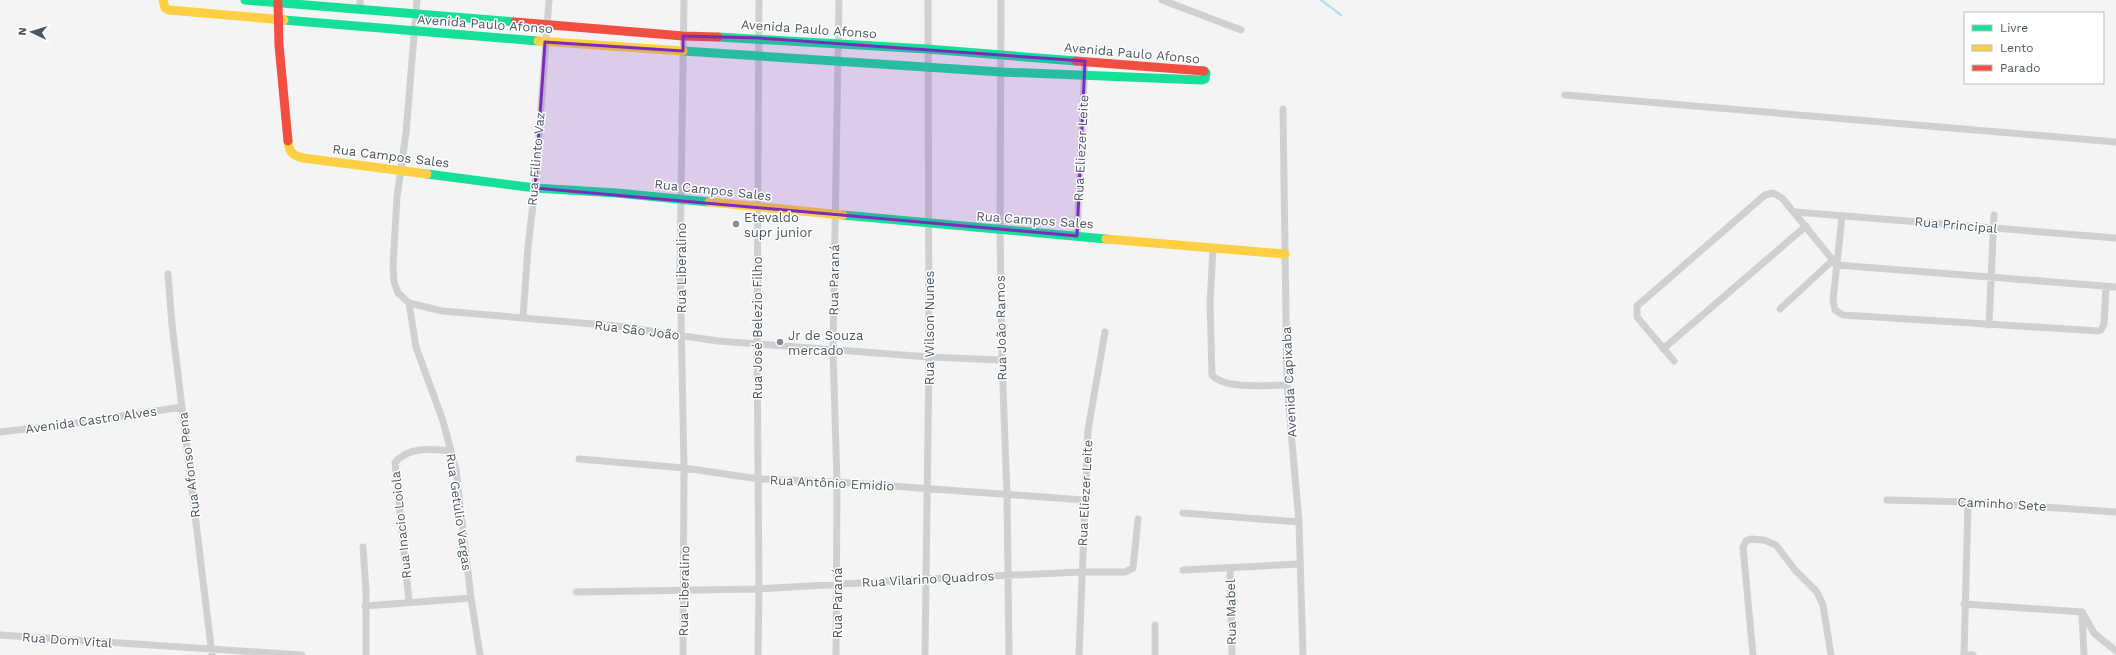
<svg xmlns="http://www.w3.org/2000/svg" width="2116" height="655" font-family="'Work Sans',sans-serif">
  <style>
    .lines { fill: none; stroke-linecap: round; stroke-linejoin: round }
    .stream { stroke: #aee2f0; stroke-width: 2.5 }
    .street { stroke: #ced0d2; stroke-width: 7 }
    .fast { stroke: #16e098; stroke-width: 9 }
    .slow { stroke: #ffcf43; stroke-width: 9 }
    .jam { stroke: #f24e42; stroke-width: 9 }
    .marked { fill: #7b2cbf; fill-opacity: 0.2; stroke: #7b2cbf; stroke-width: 3; stroke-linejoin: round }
    .poi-dot { fill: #868d94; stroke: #fff; stroke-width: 1.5 }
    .labels { text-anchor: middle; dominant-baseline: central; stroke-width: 3; stroke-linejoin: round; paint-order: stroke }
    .street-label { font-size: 13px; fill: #4a5661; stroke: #fff }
    .poi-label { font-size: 13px; fill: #4a5661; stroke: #fff; text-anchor: start }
  </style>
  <rect width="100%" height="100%" fill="#f4f4f4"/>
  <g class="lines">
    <path class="stream" d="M1321,0l20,15"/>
    <path class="street" d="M417,0l-11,133 -9,64 -4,69 1,16 4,11 11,10 33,8 175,15 101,15 211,16 73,3
      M1001,0l-1,230 2,130 5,135 2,160
      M1162,0l79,30
      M360,10v-10
      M1565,95l551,47
      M1283,109l4,276 12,137 4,133
      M1795,212l321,26
      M1842,216l-9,85 2,9 8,5 255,16 3,-1 3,-6 2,-37
      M1077,236l8,-175
      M1213,249l-3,53 2,73c13,15 55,10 75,10
      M168,274l4,51 40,330
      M409,303l7,44 27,74 13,49 15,128 9,57
      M1780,309l53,-49
      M523,318l5,-71 7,-59 14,-188
      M1989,325l5,-110
      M1663,349l143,-123
      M1674,361l-37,-44v-11l128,-111 8,-2 9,5 55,67 279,22
      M0,432l62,-7 120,-18
      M579,459l105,9 75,11 78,3 247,18
      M1887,500l81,2 148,10
      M1183,513l116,9
      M363,547l3,44v64
      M1230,568l2,87
      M1183,570l116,-6
      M576,592l183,-3 167,-10 155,-7h44l8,-4 5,-49
      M409,601l-14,-138c12,-17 37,-14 56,-12
      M1964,604l118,8 12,21 22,18
      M365,606l106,-8
      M2082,615l2,40
      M0,635l302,20
      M683,655l1,-187 -4,-205 4,-263
      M758,655l1,-66 -2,-245 2,-344
      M836,655l1,-173 -4,-133 6,-349
      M925,655l4,-298 -1,-357
      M1079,655l9,-225 17,-98
      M1155,655v-30
      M1753,655l-10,-108 3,-6 5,-2 13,1 12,5 19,25 22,22 6,13 8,50
      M1964,655l4,-153
      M1964,655h9"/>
    <path class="fast" d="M245,0l270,22
      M284,20l254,21
      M718,37l209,12 149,12
      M683,51l318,21 201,8 3,-1 1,-6 -2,-2
      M427,174l108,14 82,5 92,9
      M843,215l263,24"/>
    <path class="slow" d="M163,0l2,8 4,2 115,10
      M538,41l145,10
      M288,141c1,11 4,14 15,17l124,16
      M709,202l134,13
      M1106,239l179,15"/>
    <path class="jam" d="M278,3l1,42 9,96
      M515,22l168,14 35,1
      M1076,61l128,10"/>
  </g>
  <path class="marked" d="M683,36l76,2 326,23 -8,175 -542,-48 10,-146 138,9z"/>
  <g class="poi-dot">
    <circle cx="736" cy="224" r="4"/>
    <circle cx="780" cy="342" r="4"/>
  </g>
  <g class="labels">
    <g class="street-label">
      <text transform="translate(485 24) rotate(4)">Avenida Paulo Afonso</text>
      <text transform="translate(809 29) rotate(4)">Avenida Paulo Afonso</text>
      <text transform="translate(1132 53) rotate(5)">Avenida Paulo Afonso</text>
      <text transform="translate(1081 148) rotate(-87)">Rua Eliezer Leite</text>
      <text transform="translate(391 156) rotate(7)">Rua Campos Sales</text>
      <text transform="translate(536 159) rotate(-85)">Rua Filinto Vaz</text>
      <text transform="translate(713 190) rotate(6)">Rua Campos Sales</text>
      <text transform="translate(1035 220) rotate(4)">Rua Campos Sales</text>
      <text transform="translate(1956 225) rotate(5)">Rua Principal</text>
      <text transform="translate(681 268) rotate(-90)">Rua Liberalino</text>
      <text transform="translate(834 280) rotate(-89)">Rua Paraná</text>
      <text transform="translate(757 328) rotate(-90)">Rua José Belezio Filho</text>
      <text transform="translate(929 328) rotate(-90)">Rua Wilson Nunes</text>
      <text transform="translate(1001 328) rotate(-91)">Rua João Ramos</text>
      <text transform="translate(637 330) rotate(7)">Rua São João</text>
      <text transform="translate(1289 382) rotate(-93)">Avenida Capixaba</text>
      <text transform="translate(91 420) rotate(-8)">Avenida Castro Alves</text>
      <text transform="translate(189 465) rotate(-97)">Rua Afonso Pena</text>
      <text transform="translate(832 483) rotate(3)">Rua Antônio Emidio</text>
      <text transform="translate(1085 493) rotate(-87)">Rua Eliezer Leite</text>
      <text transform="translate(2002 504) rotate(3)">Caminho Sete</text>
      <text transform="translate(459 512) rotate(82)">Rua Getúlio Vargas</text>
      <text transform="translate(401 525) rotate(-96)">Rua Inacio Loiola</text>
      <text transform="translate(928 579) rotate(-3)">Rua Vilarino Quadros</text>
      <text transform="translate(684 591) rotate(-89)">Rua Liberalino</text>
      <text transform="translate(837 603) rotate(-90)">Rua Paraná</text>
      <text transform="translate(1231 612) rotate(-91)">Rua Mabel</text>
      <text transform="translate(67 640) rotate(4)">Rua Dom Vital</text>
    </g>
    <g class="poi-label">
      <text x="744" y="217">Etevaldo<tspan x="744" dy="15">supr junior</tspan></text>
      <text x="788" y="335">Jr de Souza<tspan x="788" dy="15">mercado</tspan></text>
    </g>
  </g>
  <rect x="1964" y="12" width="140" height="72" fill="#ffffff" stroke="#b7bbc0"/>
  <rect x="1972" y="25" width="20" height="6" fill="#16e098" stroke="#b7bbc0"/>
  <text x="2000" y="32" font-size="12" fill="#4a5661">Livre</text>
  <rect x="1972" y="45" width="20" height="6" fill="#ffcf43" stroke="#b7bbc0"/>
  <text x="2000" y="52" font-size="12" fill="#4a5661">Lento</text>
  <rect x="1972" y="65" width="20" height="6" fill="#f24e42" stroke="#b7bbc0"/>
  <text x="2000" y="72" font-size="12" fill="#4a5661">Parado</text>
  <g transform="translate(32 32) rotate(274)" stroke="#ffffff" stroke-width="3" paint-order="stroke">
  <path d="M0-3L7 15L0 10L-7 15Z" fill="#4a5661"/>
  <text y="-6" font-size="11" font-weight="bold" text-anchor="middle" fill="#4a5661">N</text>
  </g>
</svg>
